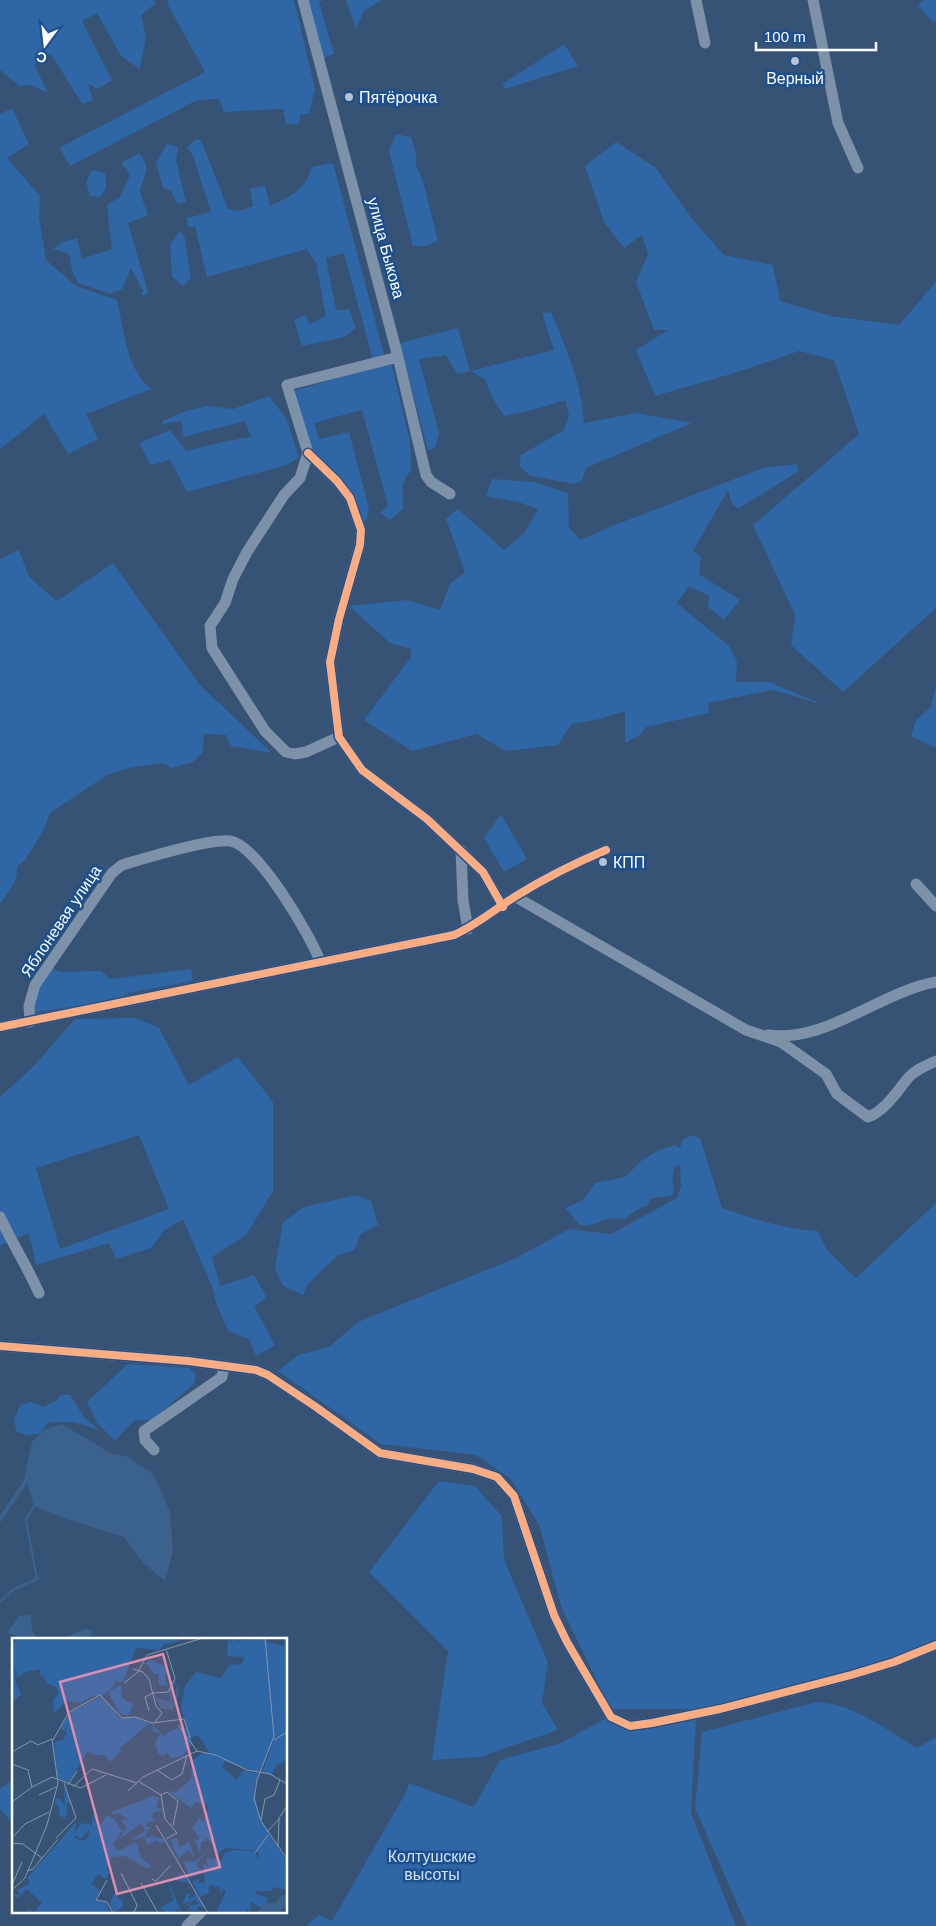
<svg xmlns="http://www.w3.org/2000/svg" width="936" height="1926" font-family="Helvetica,sans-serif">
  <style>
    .green { fill: #2f66a5; fill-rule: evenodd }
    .water { fill: #3b618d }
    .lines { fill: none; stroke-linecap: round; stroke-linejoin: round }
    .stream { stroke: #3b618d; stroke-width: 2.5 }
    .minor { stroke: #7d92a8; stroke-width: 11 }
    .cycleway-casing { stroke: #1b4f8f; stroke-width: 11 }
    .cycleway { stroke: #ffac80; stroke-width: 8 }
    .poi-dot { fill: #b9c2ce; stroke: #1b4f8f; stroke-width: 2 }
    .labels { text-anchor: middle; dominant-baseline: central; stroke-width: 5; stroke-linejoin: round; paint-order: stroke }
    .poi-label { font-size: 16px; fill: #fff; stroke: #1b4f8f; text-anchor: start }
    .street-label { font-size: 16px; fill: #fff; stroke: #1b4f8f }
    .park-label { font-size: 16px; fill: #cfe3fa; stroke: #1b4f8f }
    .inset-river { fill: none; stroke: #3b618d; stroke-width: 2.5 }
    .inset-road { fill: none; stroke: #8697ac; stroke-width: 1 }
    .view { fill: #e08cad; fill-opacity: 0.15; stroke: #e08cad; stroke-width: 2.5 }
    .inset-edge { fill: none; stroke: #fff; stroke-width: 2.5 }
  </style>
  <rect width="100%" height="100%" fill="#365274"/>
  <path class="green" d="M0,0h154l2,3 -15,12 5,22 -6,32 -19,-13 -24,-43 -15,8 30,59 -14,9 -10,-5 5,16 -11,4 -31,-50 -17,10 14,29 -17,-8 -12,1 -19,-16z
    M167,0h127l21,89 -6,25h-8l-2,10h-13l-3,-15 -59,3 -5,-13 -22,1 -127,66 -11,-18 146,-76 -37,-67z
    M307,0h16l-4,2 15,52 -11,4z
    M346,0h36l-18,11 -8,18z
    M924,0h12v21l-2,2 -16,-17z
    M564,44l14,22 -73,23 -3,-5z
    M12,108l17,36 -22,14 33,38 -1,21 7,43 30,26 41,14c7,29 9,71 35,89l-66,25 12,25 -30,15 -24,-40 -44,35v-335z
    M396,134l15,3 5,16v12l7,16 15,60 -13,5h-12l-24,-95z
    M195,140h6l27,69 11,2 14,-5 -3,-17 15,-3 5,20c19,-9 38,-17 41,-39l22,-4 51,191 -11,6 -29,-107 -18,5 10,52 13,-1 7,19 -11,9 -43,9 -8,-26 11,-5 5,9 16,-8 -10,-53 -9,-14 -100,28 -12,-50h-7l-1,-9 24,-6 -18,-56 -6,-9z
    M616,142l40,26 37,52 31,35 49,10 7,36 51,15 68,9 36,-42 1,-5v330l-93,84 -52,-47 4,-30 -42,-90 106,-91 -25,-74 -35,-9 -61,21 -83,24 -19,-46 32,-20h-14l-18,-48 12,-28 -6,-19 -18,13 -20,-26 -19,-56z
    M167,144l11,3 -2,13 10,42 -8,2 -7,-13 -8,-3 -7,-26z
    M139,153c14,17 4,21 1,39l8,23 -20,8 20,69 -2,3h-5l2,-4 -12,-23 -9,21 -12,5 -32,-11 -6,-12 -3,-17 -16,-5 10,-7 14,-4 5,21 30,-10 -5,-44 13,-8 10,-22 -9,-12z
    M92,170l14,3v14l-5,10 -11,-1 -4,-14z
    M180,230l5,8 6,40 -8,8 -11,-9 -2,-32z
    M551,312c15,36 31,72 33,111l52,-10 56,10 -106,45 -4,12 -7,4 -44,-8 -12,-10 2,-11 43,-25 5,-15 -4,-15 -32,10 -29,6 -11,-17 -8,-20 -15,-8 -13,3 -11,-19 -27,4 20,74 -4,15 -7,3 -28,-108 58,-15 12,43 84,-21 -12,-37z
    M391,362l19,79 1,30c-12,12 -8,22 -8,38l-13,11 -10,-7 8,-7 -26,-96 -48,13 5,16 30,-7 20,76 -2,11 -4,4 -56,-82 -17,-49z
    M269,396l17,22 13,39 -12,8 -100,27 -17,-32 -19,5 -12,-22 31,-13 16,21 41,-10 24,-4 -6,-16 -62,16 -2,-16 -20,3 2,-3 23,-10 22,-5 25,3z
    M797,464l2,7 -61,38 -6,-5 -4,-14 -35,61 8,6 -2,17 41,26 -16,20 -16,-13 1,-11 -20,-10 -12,17 52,43 8,15 -1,21h33l55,23 -51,-15 -65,13 1,10 -63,14 -6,8 -15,8v-32l-25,8 -29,5 -13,21 -53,6 -28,-17 -65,17 -48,-31 47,-63v-8l-21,-6 -41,-37 58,-6 33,10 10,-26 15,-12 -19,-53 12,-10 46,41 21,-18 13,-23 -20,-7 -32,-6 6,-17 42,3 34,11 1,35 12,12 26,-12 156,-60z
    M19,550l10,27 28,24 56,-38 87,122 72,68 -41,-7 -5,-11 -22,-1 -2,19 -9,9 -21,6 -10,-5 -33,5 -22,7 -57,38 -6,16 -18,30 -9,8c2,14 -9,26 -17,37v-345z
    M936,685v63l-25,-12 5,-16 15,-13z
    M501,814l26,45 -23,13 -20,-34z
    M51,967l9,5 41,-1 10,8 80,-10 2,12 -64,12 -14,7 -85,13 8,-27z
    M136,1018l23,10 30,57 49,-28 35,45v89l-27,44 -34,22 8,29 34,-11 13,23 -13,8 21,39 -19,11 -7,-17 -21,-8 -12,-28 -3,-14 -30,-70 -18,11 -14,18 -35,11 -7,-16 -73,22 -7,-32 -29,13v-149l34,-31 41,-47zM139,1135l30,74 -109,40 -24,-81z
    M691,1135l9,3 22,70c31,11 63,21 96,23l9,19 29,28 80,-75v436l-44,20 -193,50h-88l-49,-100 -23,-84 -28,-46 -35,-24 -95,-11 -103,-73 20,-16 31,-8 29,-25 158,-64 53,-29 42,5 66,-36 4,-12 -1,-21 -5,1c-5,8 0,19 -2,29 -9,3 -15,1 -23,4l-2,6 -10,4 -14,10c-23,-4 -26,9 -44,6l-15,-17 18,-8 12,-17 30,-6 16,-16 16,-10 18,-6 5,3 2,-8z
    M356,1195l15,6 7,24 -17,9 -7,16 -16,5 -30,29 -5,11 -20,-9 -8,-18 8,-46 21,-15z
    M128,1364l61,4 7,6 -2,10 -42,36h-17l-20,21 -18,-18 -10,-21z
    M61,1395h9l14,22 16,14c-18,-8 -33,-11 -52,-8l-9,11 -13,1 -10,-4 -2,-11 6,-15 11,-3 12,5 13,-6z
    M439,1481l36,5 27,30 2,43 44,104 -6,40 16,27 -78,27 -48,3 16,-109 -79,-79z
    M816,1702c37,1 71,28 101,46l19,-11v189h-189l-52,-118 7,-76z
    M696,1718l-5,95 45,113h-430l13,-11 13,6 73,-127 4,-11 65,24 26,-47 61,-17 43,-24 31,7z
    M14,1779v46l-14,-16v-20z"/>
  <path class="water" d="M62,1424l50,30 15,2 27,19 16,37 3,39 -8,30 -22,-18 -19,-26 -58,-18 -32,-13 -7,-23 -27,40v-7l24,-36 8,-38 12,-12z
    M31,1615l1,15 6,10h-9l-22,-7 12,-17z
    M85,1629l7,1 -2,10h-31z"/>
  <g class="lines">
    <path class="stream" d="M0,1602l14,-13 23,-10 -11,-59 8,-14"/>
    <path class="minor" d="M303,0l95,357 28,118 5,7 19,12
      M696,0l9,43
      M813,0l25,123 20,45
      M308,453l29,28 13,17 11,32 -1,15 -21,74 -9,43 9,75 23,33 65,49 56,53 20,35
      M308,453l-8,25 -16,17 -37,57 -14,27 -8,24 -15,23 2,22 53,83 21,21 9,2 11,-2 33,-15
      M308,453l-21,-68 111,-28
      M461,850l2,50 5,29
      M916,884l20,22
      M516,897l230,133 35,12 45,32 11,20 31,23c18,-7 29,-26 41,-40 7,-8 18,-12 27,-16
      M30,1022l-1,-16 6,-21 77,-112 10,-8c24,-7 85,-26 108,-24 27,3 80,94 90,120
      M0,1027l454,-92c23,-10 41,-26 62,-39 29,-18 59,-33 90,-46
      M768,1035c58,8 112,-43 168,-53
      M0,1217c12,26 27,49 39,76
      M0,1346l188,15 68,9 12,5 48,32 64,46 93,16 24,8 17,19 40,119 13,27 44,75 19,9 22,-3 68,-14 131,-34 43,-13 42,-17
      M154,1450l-9,-10 -1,-9 78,-54 2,-11
      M187,1926l14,-14"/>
    <g class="cycleway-casing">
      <path id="cycleway" d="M308,453l29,28 13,17 11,32 -1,15 -21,74 -9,43 9,75 23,33 65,49 56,53 20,35
        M0,1027l454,-92c23,-10 41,-26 62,-39 29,-18 59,-33 90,-46
        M0,1346l188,15 68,9 12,5 48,32 64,46 93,16 24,8 17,19 40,119 13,27 44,75 19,9 22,-3 68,-14 131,-34 43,-13 42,-17"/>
    </g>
    <use href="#cycleway" class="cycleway"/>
  </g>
  <g class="poi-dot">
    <circle cx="795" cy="61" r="5"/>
    <circle cx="349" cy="97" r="5"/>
    <circle cx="603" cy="862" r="5"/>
  </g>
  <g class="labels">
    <g class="poi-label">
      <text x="795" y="78" text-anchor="middle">Верный</text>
      <text x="359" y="97">Пятёрочка</text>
      <text x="613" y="862">КПП</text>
    </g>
    <g class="street-label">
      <text transform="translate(386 248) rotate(75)">улица Быкова</text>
      <text transform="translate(61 921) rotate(-56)">Яблоневая улица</text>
    </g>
    <g class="park-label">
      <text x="432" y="1856">Колтушские<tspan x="432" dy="18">высоты</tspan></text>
    </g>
  </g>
  <g transform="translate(12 1638)">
    <rect width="275" height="275" fill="#365274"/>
    <path d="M6,0h164l-4,4 -14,2 -5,6 -23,-2 -13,34 -8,-1 -2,6 -10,8 -11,1 -12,7 -13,-2 -13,12 -1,-13 6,-6 -3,-7 -10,-4 -2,-7 -5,-1 2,-6 -15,3 -10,6 1,-6 -2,-3v11l6,14 -9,9v-59zM221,0h5l-2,3 27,-3 7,5 14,3v-8h-16h19v123l-11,4 -4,10 -10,-2 12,-33 -15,33 -34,-12 -3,6 15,13 6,-10 16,4 -5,14 6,32 27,41v29l-13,-3 -3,4h-16l1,3 12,4 -6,10 -11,-6 -1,11 -3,-4 -2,4h-29l10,-22 -3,-2 -2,5 -2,-8 -4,2 -2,-4 -5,3 2,5 -9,5 -9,-16 7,-2v4h6l-2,-20 6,5 -3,-7 2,-4 5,5 -1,-4 9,3 4,-8 9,-3 20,1 5,9 -1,-9 -33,-3 -9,7 -1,-6 -7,-10 -4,-1 3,3 -6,1 -1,12 -5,-15 3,1 1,-3 -7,-9 7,-10 5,4 4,-16 -12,-4 -5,6 -23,-17 8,1 10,-8 5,-6 2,-18 10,-7h7l-12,-18 -8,3 -9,-30 4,-22 11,-14 25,6 8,-13 13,-1 2,-7 -17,-1 1,-16h3l-2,6zM139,22l16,7 -2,13 3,6 -9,-1 -1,-11h-4l-7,-10h-4zM109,47l1,13 11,6 -5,12 -8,-2 -12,-22zM90,58l18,22h16l13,5 -29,25 2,2 -12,12 -5,-7h-11l-6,-4 -20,32 -11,-6 -3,-35 9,-2 4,-7 -7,-5 2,-5 11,-13zM140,86l12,13 6,-6 9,-3 2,3 5,-4 7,16 -11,13 -10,2 -5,-5 -4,4 -5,-4 -3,-10 5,-9 -7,-3zM52,148l7,16 -4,2 -1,16 -6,-5 -2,2 2,-8 -5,-6 1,-4 4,-1 5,8zM141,158l6,2 -3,9 8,3 -10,2 -2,5 4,5 -8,-1 -2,5 6,2 -4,1 -3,9 7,-2 14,4 -6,4 -3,-4 -8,4 1,4 -7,-11 -12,3 15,-10 -6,-6 -21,15 8,-12 -6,-5 1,-2h6l-9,-7 -4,1 -6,-1zM82,174h4v16l9,-13 7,4 8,12 -9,13 5,7 18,-9 5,16 10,8 -3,3 -23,-13 -14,1 -4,13 3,2 -4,7 -8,-5 -7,10 9,6 -5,11 10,1 6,11h-85l3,-4 4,4 9,-10 -15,-14 -9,9 -6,-4 8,1 -3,-5 13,-7 -3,-5 49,-56 -1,16 9,3 4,-4 2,-9 -9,11 -6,-4 5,-11 9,-1 2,4zM165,199l2,11 10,-6 6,15 -7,-7 -9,8 -12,-19 8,10 -4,-8zM196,212l-12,15 7,8 -13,5 -6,-16 12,-1zM170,232l23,38 -8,-2v6l5,-1 -3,2h-2l-2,-3 -6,3 5,-5 -8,3 5,-4 -4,-2 2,-2 2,3 7,-2 -2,-4 -14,4 5,-10h5l-4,3 2,2 6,-5 -7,-11 -14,-3 5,-6 5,2zM156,247l2,1 12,27 -7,-5 2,5h-10l-8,-5 15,-8zM102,255h5l-3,3 6,4 1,6 -9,7 -4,-9z" fill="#2f66a5"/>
    <path d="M165,47h4l-3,2 1,6 -6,17 -13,-2 -5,-11 19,6zM271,257l4,1v9l-10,8h-20l8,-10h10z" fill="#3b618d"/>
    <path class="inset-river" d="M160,63l-2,-8 6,-12"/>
    <path class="inset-road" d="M253,0l9,98 -17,44 -3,19 7,22 26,38M121,31l10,3 6,7 7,27 6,7 -7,9M112,45l14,-11 9,-17 56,-17M137,73l-4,-14 8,-4 15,-1 7,-14 -9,-29M166,87l19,26M41,102l16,-28 31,-17 22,23 13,-1 17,6 32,-4 6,19M262,102l13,-8M0,114l19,-11 7,4 14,-6 6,44 -11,42 -22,53 -13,12M0,126l16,6 4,17 20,-10 29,11 25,-13M145,132l15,10 10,-6 5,-19M126,143l23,14 4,24 12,14 -11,6M56,147l9,-14M61,149l19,-18 45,14M116,153l15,-14 54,-26 19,4 31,15 23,4 17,10M27,157l17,-8M149,157l6,-3 11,9 -5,25M0,164l20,-15M249,182l4,-21 9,-4 6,-15M144,187l52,88M255,194l12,-13M0,200l13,-14 24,-12M44,200l20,-20 -12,-35M0,205l11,1 19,14M266,209l1,-29 8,-12M243,215l13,-18M15,233l6,-2 25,-30M109,235l16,32 -3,8M140,241l4,2 14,-15M95,242l-11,20 11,2 6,11M129,245l17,30M0,247l10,-23"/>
    <path class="view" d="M151,16l57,213 -103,27 -57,-212z"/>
    <rect width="275" height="275" class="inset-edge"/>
  </g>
  <g transform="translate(45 45) rotate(195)" stroke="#1b4f8f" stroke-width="4" paint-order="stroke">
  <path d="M0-4L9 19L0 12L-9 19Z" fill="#ffffff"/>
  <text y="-8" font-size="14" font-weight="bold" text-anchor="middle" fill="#ffffff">С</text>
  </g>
  <path d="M756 42v8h120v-8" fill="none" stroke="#ffffff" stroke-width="2.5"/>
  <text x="764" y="42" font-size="15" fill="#ffffff" stroke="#1b4f8f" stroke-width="4" paint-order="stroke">100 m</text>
</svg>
